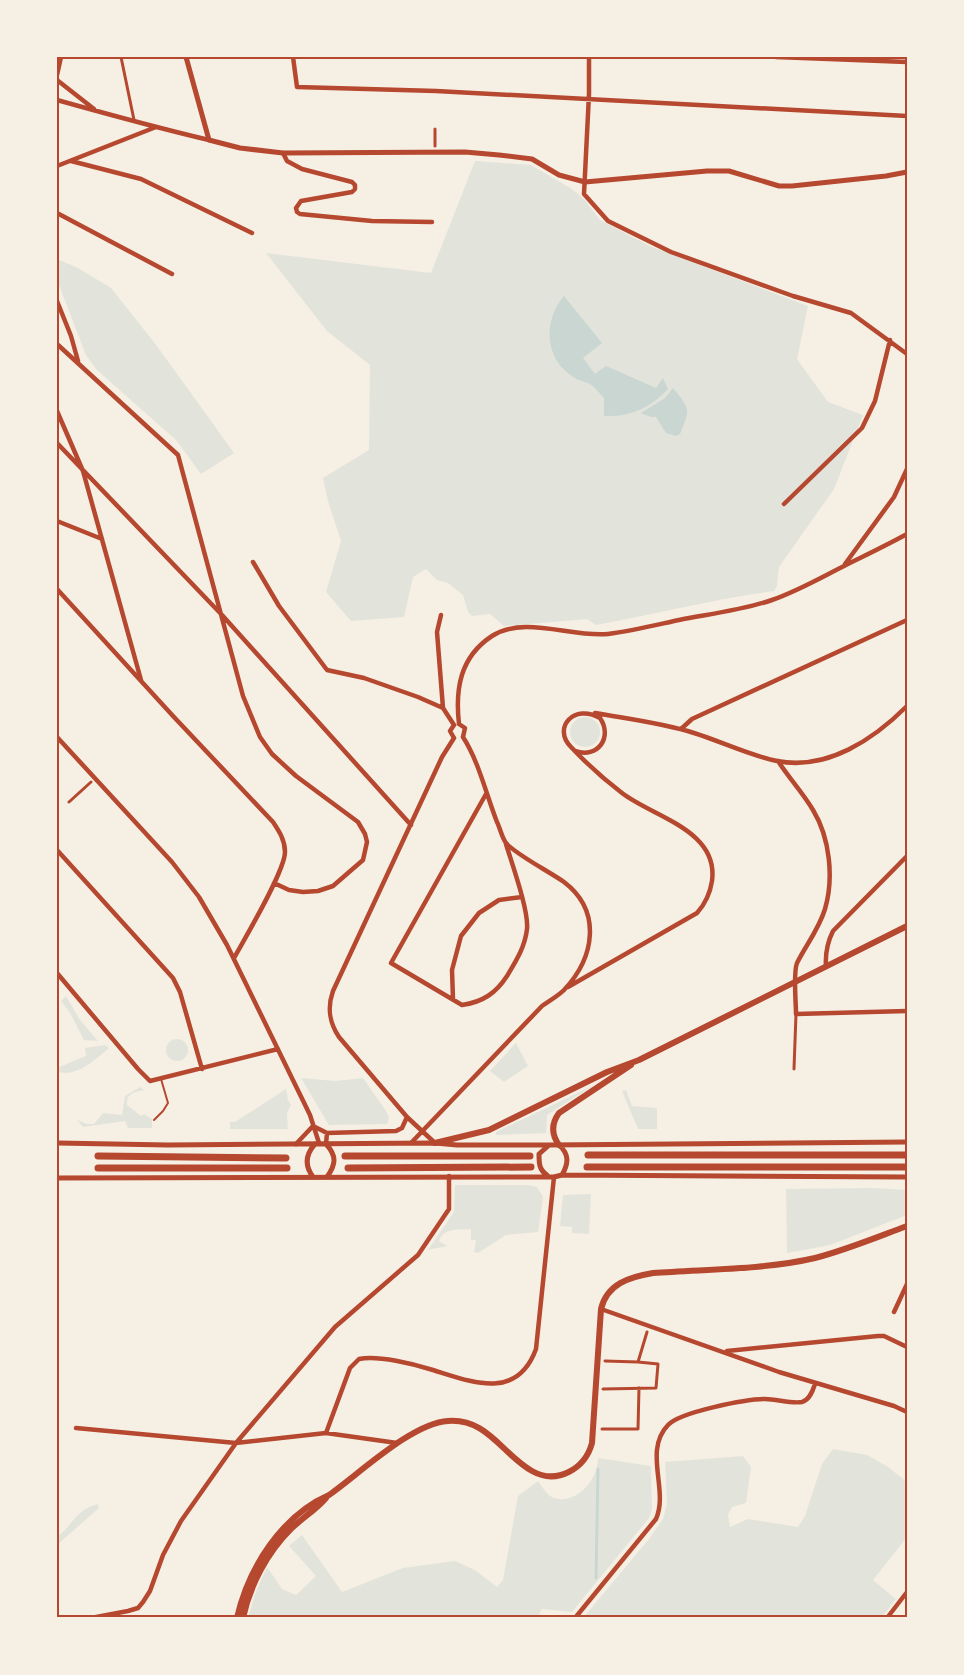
<svg xmlns="http://www.w3.org/2000/svg" width="964" height="1675" font-family="Overpass,sans-serif">
  <style>
    .green { fill: #e2e4dc }
    .water { fill: #c9d6d2 }
    .lines { fill: none; stroke-linecap: round; stroke-linejoin: round }
    .stream { stroke: #c9d6d2; stroke-width: 3 }
    .service { stroke: #b5482f; stroke-width: 2 }
    .pedestrian { stroke: #b5482f; stroke-width: 3 }
    .minor { stroke: #b5482f; stroke-width: 4.5 }
    .tertiary { stroke: #b5482f; stroke-width: 5 }
    .secondary { stroke: #b5482f; stroke-width: 6 }
    .trunk { stroke: #b5482f; stroke-width: 7 }
    .neatline { fill: none; stroke: #b5482f; stroke-width: 2 }
  </style>
  <rect width="100%" height="100%" fill="#f6efe4"/>
  <path class="green" d="M475,161l56,4 41,24 12,10 16,21 50,26 158,60 -11,53 31,43 35,13 -29,74 -55,78 -2,19 -3,5c-60,8 -119,23 -178,34l-9,-6 -83,7 -14,-12 -18,2 -4,-4 -5,-17 -15,-12 -11,-3 -11,-11 -13,8 -9,40 -53,4 -25,-29 15,-51 -13,-40 -5,-23 46,-28 1,-85 -43,-34 -61,-78 165,20z
    M57,259l21,9 33,20 46,58 77,107 -33,21 -25,-34 -79,-70 -11,-15 -29,-75z
    M570 732a15 15 0 1 1 30 0a15 15 0 1 1-30 0Z
    M66,996l14,24 18,21 -14,-1 -14,-27 -9,-12z
    M166 1050a11 11 0 1 1 22 0a11 11 0 1 1-22 0Z
    M516,1043l12,23 -24,16 -14,-11z
    M105,1045l4,3c-13,11 -34,31 -52,23v-3l29,-12 -1,-8z
    M301,1078l34,3 28,-3 23,33 3,6 -2,7 -58,1z
    M594,1085l-47,30 -1,18 -50,2v-3z
    M140,1087l4,3c-9,2 -18,3 -17,15l14,11 3,-2 8,5v9h-24l-3,-7 -42,6 -6,-7 10,4h7l9,-11 19,2 3,-19z
    M286,1089l2,11 3,5 -4,8 1,16h-58v-7h5z
    M626,1090l6,16 25,2v21h-19l-16,-38z
    M455,1185h72l10,2 6,10 -5,35 -32,3 -28,18 -4,-1 2,-12h-5v-11c-12,1 -27,-2 -32,12l8,5 -19,4 26,-38z
    M872,1188l35,2v25l-77,30 -43,8 -1,-64z
    M591,1194l-2,40 -17,-1v-6l-12,-1 3,-31z
    M833,1449l34,6 21,12 19,15v55l-34,43 23,19 -15,19h-298l66,-79 14,-20 4,-15 -2,-42 78,-6 8,11 -5,36 -14,4 -4,8 2,12 18,-8 50,8 7,-11 17,-52z
    M598,1458l53,8 1,43 -3,9 -77,94 -30,-3 -5,9h-289l7,-24 12,-27 15,22 14,6 20,-19 -27,-30 13,-11 40,57 61,-24 52,-7 20,9 22,17 6,-7 15,-84 20,-15c3,4 8,12 12,15 23,13 49,-16 48,-38z
    M98,1504l1,4 -42,37v-8c17,-13 17,-26 41,-33z"/>
  <path class="water" d="M564,296l38,47 -19,15 12,16 11,-8 50,22 7,-10 5,11c-17,19 -38,28 -64,27v-18c-4,-4 -9,-11 -14,-14 -7,-3 -14,-4 -21,-10 -25,-19 -25,-55 -5,-78z
    M673,388c18,22 17,21 7,46l-4,2 -10,-3 -10,-16h-5l-10,-4 24,-15z"/>
  <g class="lines">
    <path class="stream" d="M596,1578l2,-109"/>
    <path class="service" d="M154,1120l9,-9 5,-8 -7,-24"/>
    <path class="pedestrian" d="M121,57l13,63
      M435,146v-17
      M69,802l22,-20
      M794,1069l2,-55
      M605,1361l33,1 9,-30
      M603,1389l53,-1 2,-24 -20,-2
      M602,1429h36l1,-41"/>
    <path class="minor" d="M293,57l4,30 139,4 471,25
      M589,57v37l-5,100 24,27 63,31 122,44 58,17 56,41
      M776,57l131,5
      M57,75l4,-18
      M57,80l37,29
      M57,100c50,14 101,28 152,40
      M283,153l4,8 15,8 50,13 3,3v4l-3,3 -51,9 -5,7 1,4 3,2 72,7 60,1
      M71,161l70,18 111,54
      M57,166l99,-39
      M57,213l115,61
      M57,301l14,35 7,25
      M57,344l121,111 65,241 17,41 12,17 24,22 62,46 7,12 2,8 -4,18 -30,26 -15,5 -15,1 -14,-2 -15,-7
      M57,411l26,60 58,209
      M57,443l165,172 189,210
      M784,504l78,-76 13,-27 15,-61
      M57,521l45,18
      M253,562l26,44 48,64 37,8 54,19 25,11 11,17
      M845,564l49,-67 13,-28
      M57,589l116,127 100,106c6,9 12,18 12,30 0,19 -40,86 -51,106
      M441,615l-4,17 6,76
      M595,713c33,6 67,10 99,20 26,8 57,23 83,28 50,10 97,-22 130,-55
      M459,724c-4,-35 1,-67 33,-88 33,-21 80,2 116,-2 24,-3 48,-9 71,-14 31,-6 64,-10 93,-20 26,-9 50,-23 74,-35 20,-10 41,-20 61,-31
      M459,724l6,4 -2,9
      M681,729l11,-10 215,-99
      M57,737l115,125 27,35 28,48 83,170 9,28
      M454,738l-4,-7 4,-6
      M778,761c11,17 25,32 35,49 17,28 21,68 12,99 -6,20 -19,36 -28,54 -4,10 -1,38 -1,51l111,-3
      M486,794l-95,169 71,42c21,-3 34,-12 45,-29 9,-15 18,-29 20,-47 2,-18 -15,-65 -21,-85
      M57,850l116,128 7,14 22,77
      M826,967c-1,-14 1,-24 7,-36l74,-75
      M57,973l81,96 12,12 128,-32
      M568,987l129,-74c9,-10 13,-19 15,-32 7,-51 -59,-64 -90,-88 -17,-13 -36,-30 -51,-46 -19,-19 3,-44 29,-29 13,19 -2,41 -25,33
      M453,999l-1,-29 9,-34 18,-23 20,-13 23,-3
      M313,1126l14,7
      M411,1143l131,-137c7,-5 16,-10 22,-16 31,-33 38,-79 0,-108 -14,-10 -49,-28 -58,-39 -4,-5 -6,-15 -9,-21 -11,-28 -18,-60 -34,-85
      M435,1143l-28,-26 -68,-80c-10,-15 -12,-29 -6,-46l109,-234 12,-19
      M296,1144l17,-18
      M326,1144l1,-11 69,-2 6,-3 5,-11
      M601,1309l178,63 115,34 13,6
      M894,1312l13,-28
      M727,1351l151,-15h6l23,11
      M76,1428l160,15 90,-10 71,10
      M326,1433l24,-65 9,-9c19,-4 55,5 74,11 39,12 84,31 103,-21l18,-172
      M91,1618l37,-7 10,-3 5,-6 7,-11 13,-36 18,-34 55,-78 99,-116 83,-72 31,-46v-33
      M575,1618l81,-99c13,-29 -13,-68 12,-94 12,-13 78,-26 97,-26 12,0 26,5 37,3 8,-2 11,-12 13,-18
      M887,1618l20,-26"/>
    <path class="tertiary" d="M186,57l23,83 31,8 43,5 182,-1 34,3 33,4 27,16 26,7 122,-11h22l50,15h13l94,-10 21,-4
      M57,1143l111,2 267,-2 22,2h92l358,-3
      M326,1144c11,12 10,20 1,33
      M559,1145c10,9 10,18 3,30
      M547,1175c-8,-5 -8,-12 -8,-21l9,-8
      M313,1177c-9,-12 -7,-23 2,-33
      M57,1178l497,-1 8,-2 345,2"/>
    <path class="secondary" d="M435,1143l54,-13 118,-58 32,-12 268,-134
      M559,1145c-8,-11 -8,-21 0,-32l72,-48
      M237,1618c11,-49 44,-102 92,-123 30,-21 83,-72 119,-74 39,-3 54,33 84,50 25,14 53,-2 60,-28l9,-134c6,-25 28,-32 52,-36 52,-4 111,-3 162,-15 31,-8 62,-21 92,-32
      M243,1618c7,-33 24,-65 48,-89 11,-11 25,-19 35,-31"/>
    <path class="trunk" d="M588,1155h319
      M98,1156l188,2
      M345,1156h185
      M587,1167h320
      M98,1168h189
      M348,1168l183,-1"/>
  </g>
  <rect width="964" height="1675" fill="none" stroke="#f6efe4" stroke-width="117"/>
  <rect x="58" y="58" width="848" height="1558" class="neatline"/>
</svg>
